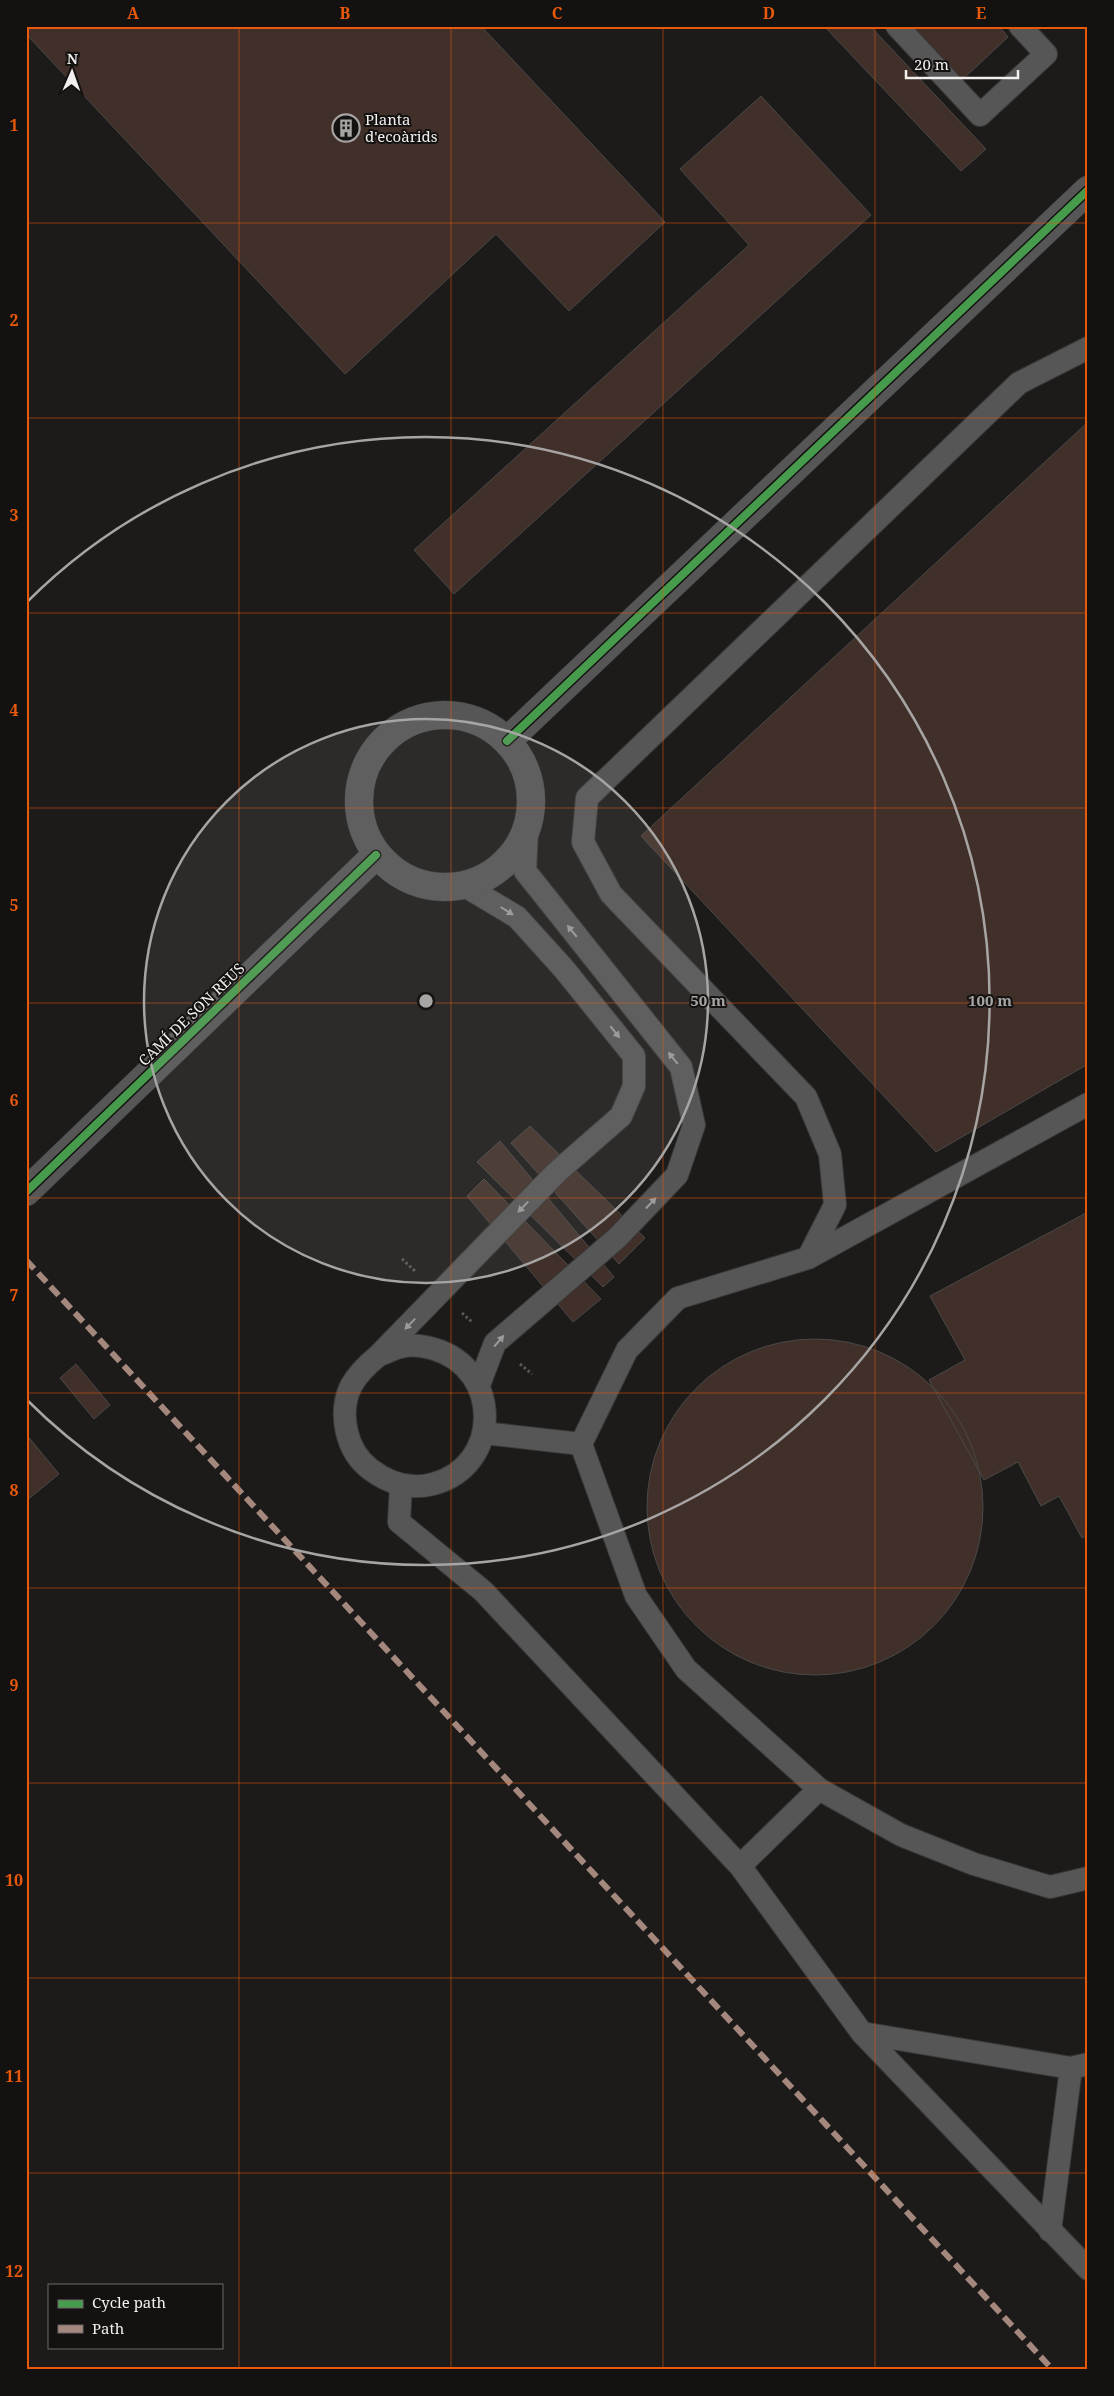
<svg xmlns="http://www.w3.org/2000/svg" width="1114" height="2396" font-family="'Noto Serif',serif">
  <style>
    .building { fill: #41302a; stroke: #4a4948 }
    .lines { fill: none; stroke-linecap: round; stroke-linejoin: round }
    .service-casing { stroke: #393837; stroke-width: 24 }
    .minor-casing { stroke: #393837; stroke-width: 29 }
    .path { stroke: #595857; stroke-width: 3; stroke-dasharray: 2.5 2.5; stroke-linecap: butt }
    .service { stroke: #575656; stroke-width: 22 }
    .minor { stroke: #575656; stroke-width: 28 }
    .quiet { stroke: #a5887d; stroke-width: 6; stroke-dasharray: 12 6; stroke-linecap: butt }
    .cycleway-casing { stroke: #141210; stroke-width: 11 }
    .cycleway { stroke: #469c4c; stroke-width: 8 }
    .oneway { fill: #9d9b9b }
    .grid { fill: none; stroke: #e8590c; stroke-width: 1; stroke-opacity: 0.55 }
    .ring { fill: none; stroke: #a7a5a4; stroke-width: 2.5 }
    .labels { text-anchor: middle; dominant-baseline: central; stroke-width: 4; stroke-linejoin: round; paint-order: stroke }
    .poi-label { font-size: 15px; fill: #f2f0ef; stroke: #141210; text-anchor: start }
    .street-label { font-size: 15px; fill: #f2f0ef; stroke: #141210 }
    .centre { fill: #a7a5a4; stroke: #141210; stroke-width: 2.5 }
    .ring-label { font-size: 15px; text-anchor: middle; font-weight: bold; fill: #a7a5a4; stroke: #141210; stroke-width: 4; stroke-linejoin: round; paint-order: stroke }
    .neatline { fill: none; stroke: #e8590c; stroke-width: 2 }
    .grid-label { font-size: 16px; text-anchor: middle; font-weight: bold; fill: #e8590c }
  </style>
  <rect width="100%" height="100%" fill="#1c1b1a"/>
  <path class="building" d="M26,26h455l184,196 -96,89 -73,-77 -151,140 -319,-340z
    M824,26h46l116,123 -25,22z
    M911,26h88l9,11 -46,43z
    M761,96l110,119 -417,379 -40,-44 335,-305 -69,-76z
    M1088,422v642l-152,88 -295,-316z
    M530,1126l115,112 -26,26 -108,-121z
    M500,1141l114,136 -11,10 -126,-125z
    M484,1179l117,120 -28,23 -106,-126z
    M1088,1212v323l-6,3 -23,-42 -18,10 -23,-44 -34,18 -55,-100 36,-20 -35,-64z
    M647 1507a168 168 0 1 1 336 0a168 168 0 1 1-336 0Z
    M76,1364l34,41 -16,14 -34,-41z
    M26,1434l33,40 -33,27z"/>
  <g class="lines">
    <g class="service-casing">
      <path id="service" d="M897,26l83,89 66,-61 -26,-28
        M1088,348l-69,35 -432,415 -4,44 28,52 195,203 24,57 5,51 -27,53 -130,40 -51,52 -46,94 55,152 50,73 133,120 82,46 73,29 76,23 38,-9
        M808,1258l280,-154
        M379,1355c7,-2 15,-7 22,-8 10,-3 23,-1 33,2 68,20 68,117 -1,135 -23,6 -45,-1 -63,-15 -24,-18 -32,-56 -19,-83 7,-13 17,-22 28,-31l178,-183 64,-56 13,-30v-30l-70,-87 -47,-52 -52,-31
        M479,1385l16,-42 122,-105 60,-63 17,-50 -13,-58 -156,-196 2,-41
        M484,1433l97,11
        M401,1485l-2,37 84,69 257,275 122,167 226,236
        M740,1866l79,-77
        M862,2033l209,35 17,-4
        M1050,2231l21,-163"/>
    </g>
    <g class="minor-casing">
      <path id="minor" d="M359 801a86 86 0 1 1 172 0a86 86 0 1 1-172 0Z
        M507,741l581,-551
        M26,1192l350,-337"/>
    </g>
    <path class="path" d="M402,1259l14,13
      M462,1313l10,9
      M520,1364l12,10"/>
    <use href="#service" class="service"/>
    <use href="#minor" class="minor"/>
    <path class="quiet" d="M26,1260l1027,1110"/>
    <g class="cycleway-casing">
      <path id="cycleway" d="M507,741l581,-551
        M26,1192l350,-337"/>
    </g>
    <use href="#cycleway" class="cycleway"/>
  </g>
  <defs><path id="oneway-solid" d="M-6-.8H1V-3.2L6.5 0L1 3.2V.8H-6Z" transform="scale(1.25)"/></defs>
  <g class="oneway">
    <use href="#oneway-solid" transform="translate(507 911) rotate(32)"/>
    <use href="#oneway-solid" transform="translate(572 931) rotate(-129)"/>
    <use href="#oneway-solid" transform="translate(615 1032) rotate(51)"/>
    <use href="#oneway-solid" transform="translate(673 1058) rotate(-129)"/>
    <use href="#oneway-solid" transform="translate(651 1203) rotate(-47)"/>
    <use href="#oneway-solid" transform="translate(523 1207) rotate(134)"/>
    <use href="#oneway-solid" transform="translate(410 1324) rotate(134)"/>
    <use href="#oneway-solid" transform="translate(499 1341) rotate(-49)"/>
  </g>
  <path class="grid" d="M239,26v2344M451,26v2344M663,26v2344M875,26v2344M26,223h1062M26,418h1062M26,613h1062M26,808h1062M26,1003h1062M26,1198h1062M26,1393h1062M26,1588h1062M26,1783h1062M26,1978h1062M26,2173h1062"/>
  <circle cx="426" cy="1001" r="282" fill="#a7a5a4" fill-opacity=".12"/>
  <g class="ring">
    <circle cx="426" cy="1001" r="282"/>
    <path d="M27 602A564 564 0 1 1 27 1400"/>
  </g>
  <defs>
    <g id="building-ring" transform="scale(1.4375)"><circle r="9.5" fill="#141210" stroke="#a7a5a4" stroke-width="1.5"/><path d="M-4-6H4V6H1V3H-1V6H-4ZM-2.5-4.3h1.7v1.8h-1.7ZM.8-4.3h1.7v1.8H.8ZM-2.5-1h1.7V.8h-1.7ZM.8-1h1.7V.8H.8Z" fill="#a7a5a4"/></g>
  </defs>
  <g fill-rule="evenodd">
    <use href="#building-ring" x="346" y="128"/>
  </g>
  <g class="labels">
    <g class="poi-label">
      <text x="365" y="119">Planta<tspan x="365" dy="17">d'ecoàrids</tspan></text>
    </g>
    <g class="street-label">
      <text transform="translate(191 1014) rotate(-44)">CAMÍ DE SON REUS</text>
    </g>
  </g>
  <circle cx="426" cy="1001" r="8" class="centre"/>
  <g class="ring-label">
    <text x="708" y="1006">50 m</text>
    <text x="990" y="1006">100 m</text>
  </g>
  <rect width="1114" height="2396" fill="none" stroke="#141210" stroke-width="55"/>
  <rect x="48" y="2284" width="175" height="65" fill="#141210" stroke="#6d6b69"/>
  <rect x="58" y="2300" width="25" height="8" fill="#469c4c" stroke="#6d6b69"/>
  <text x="92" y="2308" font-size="15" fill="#f2f0ef">Cycle path</text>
  <rect x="58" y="2325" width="25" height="8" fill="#a5887d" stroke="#6d6b69"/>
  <text x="92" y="2334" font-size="15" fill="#f2f0ef">Path</text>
  <g transform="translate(72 72) rotate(2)" stroke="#141210" stroke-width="4" paint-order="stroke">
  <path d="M0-4L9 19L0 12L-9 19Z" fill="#f2f0ef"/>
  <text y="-8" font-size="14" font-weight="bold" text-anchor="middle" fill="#f2f0ef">N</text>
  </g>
  <path d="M906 70v8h112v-8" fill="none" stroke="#f2f0ef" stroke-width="2.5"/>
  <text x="914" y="70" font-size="15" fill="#f2f0ef" stroke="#141210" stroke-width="4" paint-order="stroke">20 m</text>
  <rect x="28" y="28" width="1058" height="2340" class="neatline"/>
  <g class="grid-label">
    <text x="133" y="19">A</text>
    <text x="345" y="19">B</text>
    <text x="557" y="19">C</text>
    <text x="769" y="19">D</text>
    <text x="981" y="19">E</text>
    <text x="14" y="131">1</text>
    <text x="14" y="326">2</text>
    <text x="14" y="521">3</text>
    <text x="14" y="716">4</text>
    <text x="14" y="911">5</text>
    <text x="14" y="1106">6</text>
    <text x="14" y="1301">7</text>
    <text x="14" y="1496">8</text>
    <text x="14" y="1691">9</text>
    <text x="14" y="1886">10</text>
    <text x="14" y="2082">11</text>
    <text x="14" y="2277">12</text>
  </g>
</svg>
